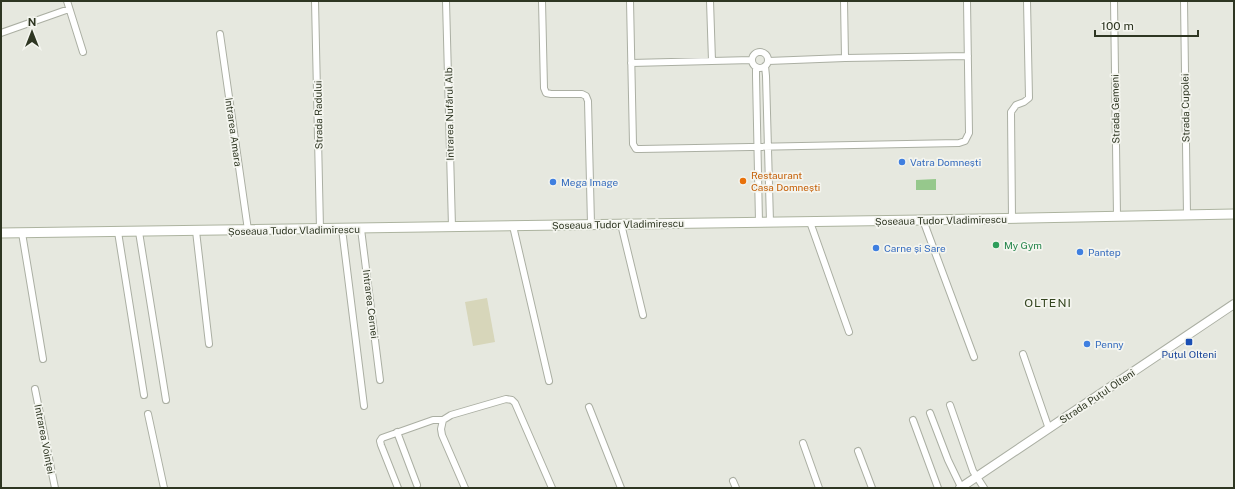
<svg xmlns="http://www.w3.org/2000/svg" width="1235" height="489" font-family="'Public Sans',sans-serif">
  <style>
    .green { fill: #d7d6ba }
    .water { fill: #96c88c }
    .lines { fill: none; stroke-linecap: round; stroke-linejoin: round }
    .minor-casing { stroke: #abafa3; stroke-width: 8 }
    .tertiary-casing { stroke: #abafa3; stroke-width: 10 }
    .secondary-casing { stroke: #acb39f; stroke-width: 11 }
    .minor { stroke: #fff; stroke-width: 6 }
    .tertiary { stroke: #fff; stroke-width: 8 }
    .secondary { stroke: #fff; stroke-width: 9 }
    .shop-dot { fill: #3f7fe0; stroke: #f4f5ef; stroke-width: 1.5 }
    .food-dot { fill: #e8710a; stroke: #f4f5ef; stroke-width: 1.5 }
    .leisure-dot { fill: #2e9e5b; stroke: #f4f5ef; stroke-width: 1.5 }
    .transit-dot { fill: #1a4fb4; stroke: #f4f5ef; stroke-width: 1.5 }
    .labels { text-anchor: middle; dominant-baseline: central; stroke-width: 3.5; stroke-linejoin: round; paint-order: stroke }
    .street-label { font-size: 10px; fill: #2e3622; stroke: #f4f5ef }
    .shop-label { font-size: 10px; fill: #366cbe; stroke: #f4f5ef; text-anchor: start }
    .food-label { font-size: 10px; fill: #c56008; stroke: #f4f5ef; text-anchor: start }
    .leisure-label { font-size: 10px; fill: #27864d; stroke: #f4f5ef; text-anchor: start }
    .transit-label { font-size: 10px; fill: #164399; stroke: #f4f5ef }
    .quarter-label { font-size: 12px; letter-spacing: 1px; fill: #354620; stroke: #f4f5ef }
  </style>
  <rect width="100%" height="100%" fill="#e6e8df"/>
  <path class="green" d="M487,298l8,44 -22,4 -8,-44z"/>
  <path class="water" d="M936,179v11h-20v-10z"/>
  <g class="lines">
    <g class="minor-casing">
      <path id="minor" d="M67,1l16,51
        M315,1l5,228
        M446,1l6,226
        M542,1l2,87 2,5 5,1h31l4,2 2,5 3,123
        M630,1l3,143 3,5h4l319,-6 6,-2 4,-8 -2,-132
        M710,1l2,60
        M844,1l1,57
        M1114,1l3,215
        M1184,1l3,214
        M1,33l68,-24
        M220,34l28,196
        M752 60a8 8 0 1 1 16 0a8 8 0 1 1-16 0Z
        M768,61l77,-3 123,-2
        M631,63l121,-3
        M765,66l1,10 4,146
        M756,67v9l3,146
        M1012,219l-1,-107 5,-7 8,-3 5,-4 -2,-97
        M923,220l51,137
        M810,222l39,110
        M621,224l22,91
        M513,226l36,155
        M342,229l22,177
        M361,229l19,151
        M196,231l13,113
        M118,232l26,163
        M139,232l27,168
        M22,233l21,126
        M1023,354l26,75
        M35,389l20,99
        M950,405l23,66 11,17
        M589,407l32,81
        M930,413l18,47 13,27
        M148,414l16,74
        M913,420l25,68
        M397,432l20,53
        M803,443l16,45
        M858,451l14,37
        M733,481l3,7
        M398,488l-17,-43 -1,-4 2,-3 51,-18h10
        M465,488l-23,-53 -1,-6 2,-9 8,-5 55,-16 6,1 3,3 37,85"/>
    </g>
    <g class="tertiary-casing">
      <path id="tertiary" d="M960,488l274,-184"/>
    </g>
    <g class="secondary-casing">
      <path id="secondary" d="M1,233l922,-13 311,-6"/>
    </g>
    <use href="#minor" class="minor"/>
    <use href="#tertiary" class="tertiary"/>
    <use href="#secondary" class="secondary"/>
  </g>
  <g class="shop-dot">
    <circle cx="902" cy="162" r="4"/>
    <circle cx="553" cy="182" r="4"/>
    <circle cx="876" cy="248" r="4"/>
    <circle cx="1080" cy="252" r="4"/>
    <circle cx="1087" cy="344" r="4"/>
  </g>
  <circle class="food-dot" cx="743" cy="181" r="4"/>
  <circle class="leisure-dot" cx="996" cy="245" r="4"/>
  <rect class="transit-dot" x="1185" y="338" width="8" height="8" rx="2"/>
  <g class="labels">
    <g class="street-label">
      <text transform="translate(1185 108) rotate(-91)">Strada Cupolei</text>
      <text transform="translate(1115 109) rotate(-91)">Strada Gemeni</text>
      <text transform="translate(449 114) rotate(-91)">Intrarea Nufărul Alb</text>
      <text transform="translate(318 115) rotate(-91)">Strada Radului</text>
      <text transform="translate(234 132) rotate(82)">Intrarea Amara</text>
      <text transform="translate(941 220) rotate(-1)">Șoseaua Tudor Vladimirescu</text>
      <text transform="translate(618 224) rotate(-1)">Șoseaua Tudor Vladimirescu</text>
      <text transform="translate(294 230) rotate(-1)">Șoseaua Tudor Vladimirescu</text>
      <text transform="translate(371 304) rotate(83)">Intrarea Cernei</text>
      <text transform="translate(1097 396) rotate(-34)">Strada Puțul Olteni</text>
      <text transform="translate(45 439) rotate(79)">Intrarea Voinței</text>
    </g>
    <g class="shop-label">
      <text x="910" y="162">Vatra Domnești</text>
      <text x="561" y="182">Mega Image</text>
      <text x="884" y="248">Carne și Sare</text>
      <text x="1088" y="252">Pantep</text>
      <text x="1095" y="344">Penny</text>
    </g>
    <g class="food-label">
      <text x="751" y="175">Restaurant<tspan x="751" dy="12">Casa Domnești</tspan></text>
    </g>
    <g class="leisure-label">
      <text x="1004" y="245">My Gym</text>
    </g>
    <g class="transit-label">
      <text x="1189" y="354">Puțul Olteni</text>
    </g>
    <g class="quarter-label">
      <text x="1048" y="303">OLTENI</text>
    </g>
  </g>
  <rect width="1235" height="489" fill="none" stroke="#2e3622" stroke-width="4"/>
  <g transform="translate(32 32)" stroke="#f4f5ef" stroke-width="3" paint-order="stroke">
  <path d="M0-3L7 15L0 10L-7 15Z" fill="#2e3622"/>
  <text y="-6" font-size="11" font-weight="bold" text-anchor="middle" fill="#2e3622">N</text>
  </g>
  <path d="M1095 30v6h103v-6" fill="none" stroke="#2e3622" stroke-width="2"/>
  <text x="1101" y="30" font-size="12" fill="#2e3622" stroke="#f4f5ef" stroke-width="3" paint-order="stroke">100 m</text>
</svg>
